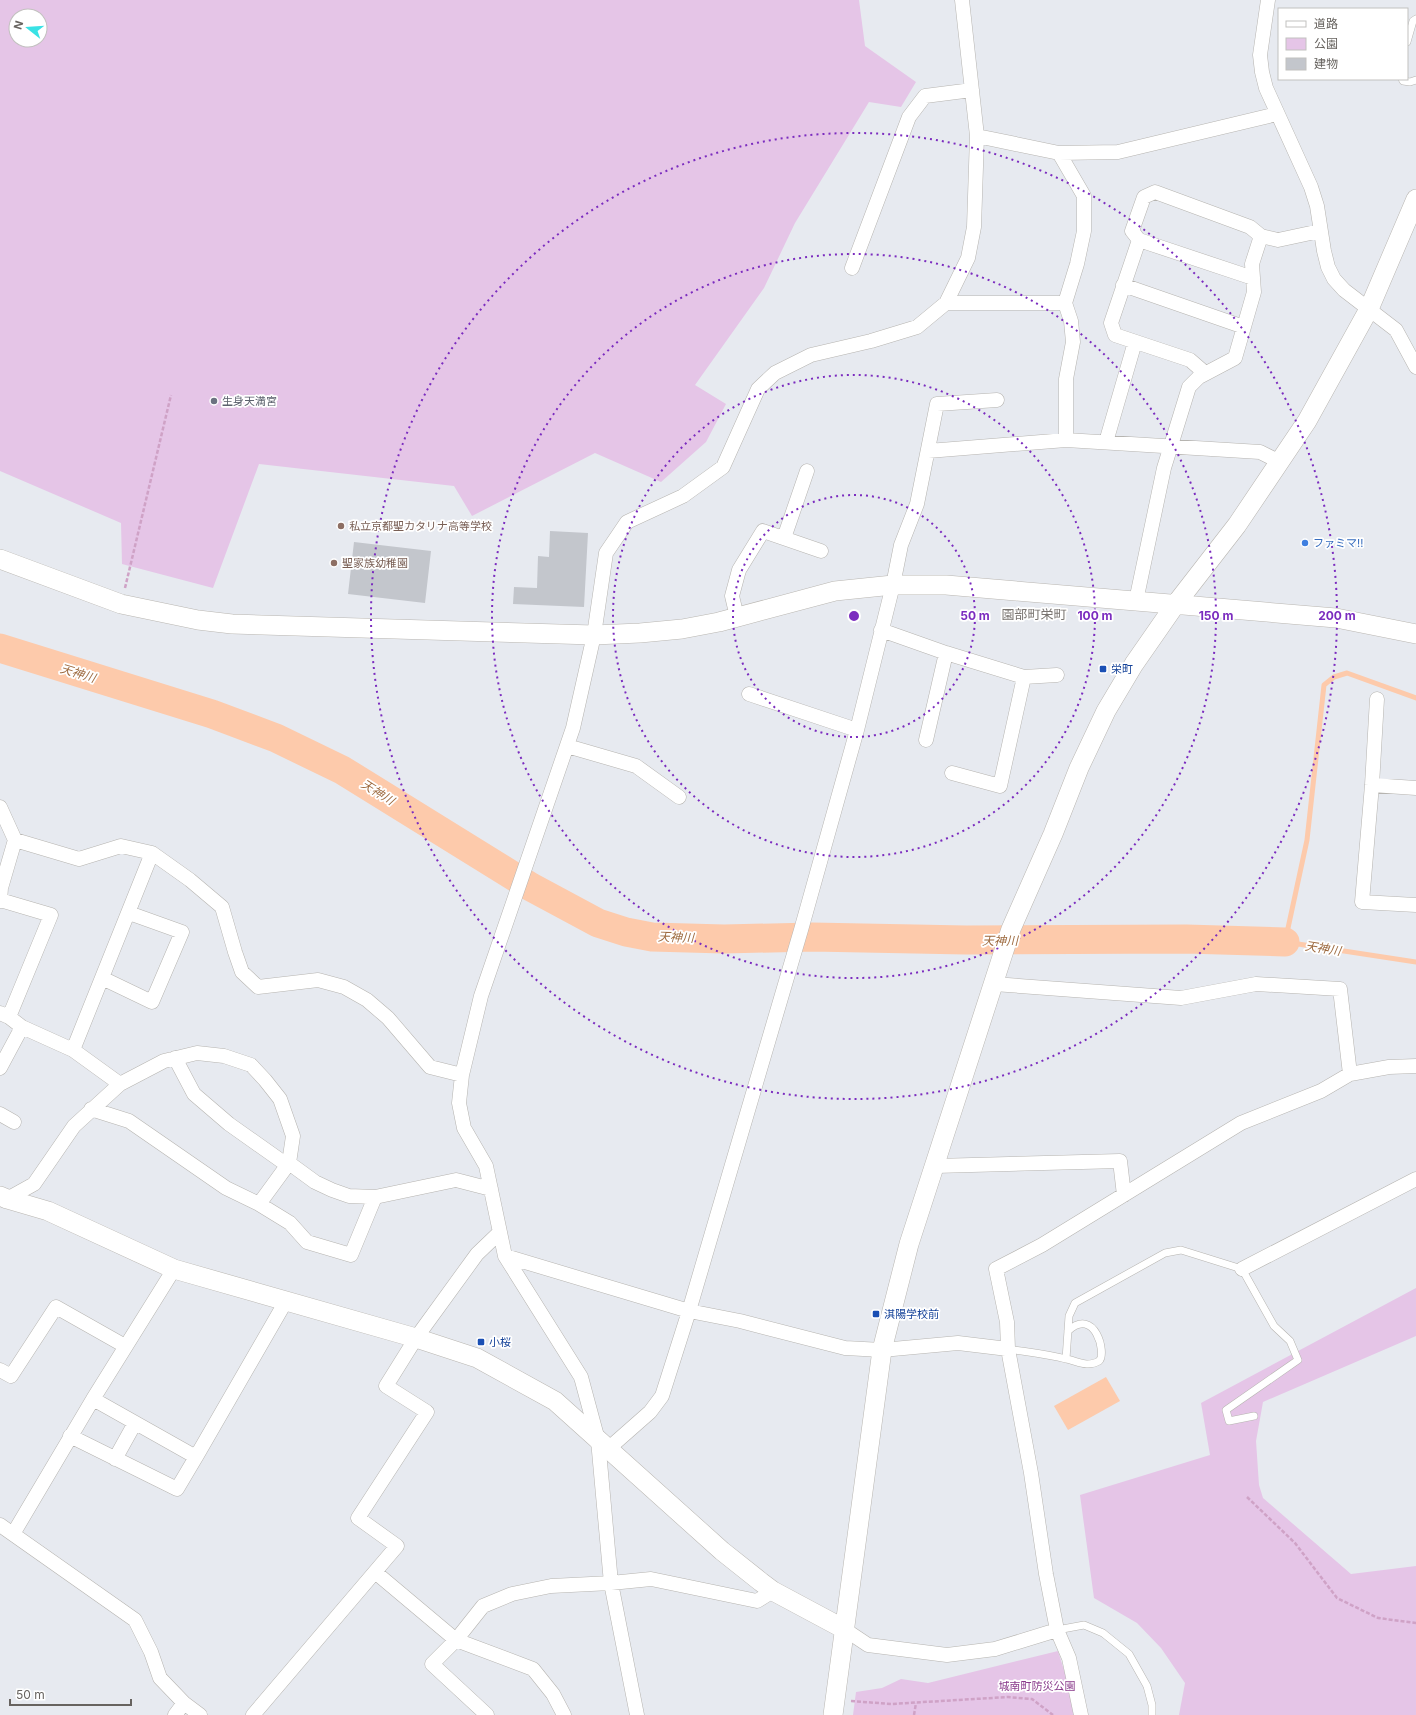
<svg xmlns="http://www.w3.org/2000/svg" width="1416" height="1715" font-family="Inter,'Noto Sans JP',sans-serif">
  <style>
    .green { fill: #e5c5e7; fill-rule: evenodd }
    .water { fill: #fdcaab }
    .lines { fill: none; stroke-linecap: round; stroke-linejoin: round }
    .stream { stroke: #fdcaab; stroke-width: 5 }
    .river { stroke: #fdcaab; stroke-width: 29 }
    .building { fill: #c3c6cc }
    .lane-casing { stroke: #b6b4b0; stroke-width: 8 }
    .street-casing { stroke: #b6b4b0; stroke-width: 15 }
    .secondary-casing { stroke: #b9b6b1; stroke-width: 20 }
    .path { stroke: #cfa2c6; stroke-width: 2.5; stroke-dasharray: 4 2; stroke-linecap: butt }
    .lane { stroke: #fff; stroke-width: 7 }
    .street { stroke: #fff; stroke-width: 14 }
    .secondary { stroke: #fff; stroke-width: 19 }
    .ring { fill: none; stroke: #7b2cbf; stroke-width: 2; stroke-dasharray: 2 4 }
    .worship-dot { fill: #6b7280; stroke: #fff; stroke-width: 1.5 }
    .education-dot { fill: #8d6e63; stroke: #fff; stroke-width: 1.5 }
    .shop-dot { fill: #3f7fe0; stroke: #fff; stroke-width: 1.5 }
    .transit-dot { fill: #1a4fb4; stroke: #fff; stroke-width: 1.5 }
    .labels { text-anchor: middle; dominant-baseline: central; stroke-width: 3.5; stroke-linejoin: round; paint-order: stroke }
    .worship-label { font-size: 11px; fill: #5b616d; stroke: #fff; text-anchor: start }
    .education-label { font-size: 11px; fill: #785e54; stroke: #fff; text-anchor: start }
    .shop-label { font-size: 11px; fill: #366cbe; stroke: #fff; text-anchor: start }
    .transit-label { font-size: 11px; fill: #164399; stroke: #fff; text-anchor: start }
    .park-label { font-size: 11px; fill: #893a8b; stroke: #fff }
    .water-label { font-size: 12px; font-style: italic; fill: #9e6b40; stroke: #fff }
    .quarter-label { font-size: 13px; fill: #797470; stroke: #fff }
    .centre { fill: #7b2cbf; stroke: #fff; stroke-width: 2 }
    .ring-label { font-size: 12px; text-anchor: middle; font-weight: bold; fill: #7b2cbf; stroke: #fff; stroke-width: 3.5; stroke-linejoin: round; paint-order: stroke }
  </style>
  <rect width="100%" height="100%" fill="#e7eaf0"/>
  <path class="green" d="M0,0h859l6,46 51,36 -15,25 -32,-5 -74,121 -31,65 -69,97 31,19 -20,38 -45,40 -66,-29 -123,63 -18,-30 -195,-22 -46,124 -91,-24 -1,-41 -121,-52zM16,16h24v24h-24z
    M1416,1288v48l-153,66 -7,39 3,44 4,13 88,76 65,-8v149h-237l6,-32 -24,-35 -24,-25 -43,-25 -14,-103 130,-40 -9,-52z
    M1058,1651l10,32 6,32h-221l3,-23 26,-4 19,-9 27,4z"/>
  <path class="water" d="M1106,1377l14,24 -52,29 -14,-24z"/>
  <g class="lines">
    <path class="stream" d="M1416,698l-69,-25 -13,4 -10,8 -17,155 -22,102 131,20"/>
    <path class="river" d="M0,648l212,66 64,24 66,32 189,117 67,36 28,9 26,5 72,2 88,-2 154,3 220,-1 99,3"/>
  </g>
  <path class="building" d="M550,531l38,2 -4,74 -71,-3 1,-17 23,1 1,-32 11,1z
    M354,542l77,9 -6,52 -77,-9z"/>
  <g class="lines">
    <g class="lane-casing">
      <path id="lane" d="M1407,42l6,-21 3,-2
        M1402,79l1,2 7,1 6,-2
        M1008,1349c19,3 39,5 58,10 7,1 14,5 21,5 4,0 9,-1 12,-3 8,-7 -4,-55 -31,-30
        M1066,1359l3,-43 6,-13 90,-50 16,-3 61,19 32,57 16,15 8,19 -72,50 3,11 25,-5
        M1057,1630l27,-5 19,8 26,21 18,32 5,19v10"/>
    </g>
    <g class="street-casing">
      <path id="street" d="M1268,0l-8,55 2,17 4,16 45,99 6,19 7,45 4,16 6,12 10,11 52,40 20,37
        M977,136l82,17 59,-1 159,-38
        M1059,153l25,43v35l-7,33 -12,39 6,18 2,21 -7,37v61
        M1139,240l-28,83 4,12 75,25 15,13
        M852,268l57,-151 16,-21 47,-6
        M1253,278l-114,-38 -7,-9 12,-34 11,-5 95,35 11,9 17,4 42,-9
        M1123,285l121,42
        M946,303h119
        M1106,442l29,-100
        M928,451l138,-11 194,12 20,10
        M784,538l23,-67
        M1136,601l28,-133 25,-81 10,-10 36,-19 19,-66 -2,-28 9,-28
        M737,617l-5,-21 7,-26 24,-39 58,20
        M881,630l65,23 78,24 33,-2
        M749,694l108,36
        M1377,699l-5,86 -10,117 54,3
        M926,740l20,-87
        M567,746l69,20 43,31
        M952,773l48,13 24,-109
        M1372,785l44,3
        M0,807l15,33 -14,48 -1,13
        M15,840l64,19 42,-13 31,7 38,27 32,27 13,45 7,20 16,15 60,-7 26,7 23,13 21,18 42,49 32,8
        M0,900l51,15 -42,102
        M102,978l50,24 30,-70 -53,-19
        M994,984l187,14 75,-14 84,5 10,85
        M0,1013l9,4 13,10 51,23 79,-197
        M73,1050l47,34
        M175,1058l19,36 35,30 58,41
        M0,1068l22,-41
        M91,1109l38,12 97,67 33,16 30,-41
        M0,1114l14,8
        M935,1166l185,-5 4,34
        M7,1199l27,-15 40,-58 46,-42 44,-23 33,-8 27,3 27,9 14,15 15,19 13,37 -4,27 26,19 17,8 17,6 26,1 81,-17 35,9
        M259,1204l31,19 17,19 44,13 24,-58
        M505,1256l184,55 51,10 105,27 37,2 76,-7 50,6
        M1242,1269l174,-90
        M0,1370l11,6 45,-69 69,39
        M93,1399l103,58 90,-156
        M70,1436l107,53 19,-32
        M608,1449l42,-37 12,-16 27,-85 112,-381 56,-200 36,-145 8,-40 16,-41 20,-100 60,-4
        M115,1459l20,-36
        M0,1525l135,95 16,32 9,26 24,25 16,12
        M13,1534l80,-135 81,-130
        M375,1572l81,68 -24,24 55,51
        M844,1629l24,16 79,10 48,-6 62,-19
        M175,1715l9,-12
        M253,1715l144,-169 -39,-28 69,-106 -41,-26 30,-48 61,-84 23,-22
        M564,1715l-11,-21 -20,-25 -77,-29 27,-34 29,-12 39,-8 60,-3 40,-4 106,22 16,-10
        M637,1715l-26,-132 -13,-143 -17,-63 -76,-121 -19,-90 -22,-38 -5,-25 3,-28 19,-79 92,-268 21,-93 12,-82 21,-31 56,-26 40,-29 35,-78 17,-16 36,-18 60,-14 46,-14 29,-24 22,-45 6,-31 3,-91 -15,-136
        M1081,1715l-12,-57 -12,-28 -11,-56 -15,-101 -23,-124 -1,-27 -11,-53 46,-24 199,-122 80,-32 29,-17 39,-7 27,-1"/>
    </g>
    <g class="secondary-casing">
      <path id="secondary" d="M0,559l121,45 77,16 34,4 362,11 46,-2 42,-4 37,-7 116,-31 58,-6h53l390,33 80,16
        M0,1196l7,3 41,12 126,58 242,69 61,20 78,43 167,150 39,31 12,9 71,38
        M833,1715l49,-365 27,-106 102,-315 42,-95 26,-66 27,-57 28,-47 41,-59 62,-80 70,-104 62,-112 47,-110"/>
    </g>
    <path class="path" d="M125,588l46,-193
      M1247,1497l48,46 42,55 41,20 38,5
      M851,1701l40,3 117,-7 24,2 21,16
      M914,1715l2,-12"/>
    <use href="#lane" class="lane"/>
    <use href="#street" class="street"/>
    <use href="#secondary" class="secondary"/>
  </g>
  <g class="ring">
    <circle cx="854" cy="616" r="121"/>
    <circle cx="854" cy="616" r="241"/>
    <circle cx="854" cy="616" r="362"/>
    <circle cx="854" cy="616" r="483"/>
  </g>
  <circle class="worship-dot" cx="214" cy="401" r="4"/>
  <g class="education-dot">
    <circle cx="341" cy="526" r="4"/>
    <circle cx="334" cy="563" r="4"/>
  </g>
  <circle class="shop-dot" cx="1305" cy="543" r="4"/>
  <g class="transit-dot">
    <rect x="1099" y="665" width="8" height="8" rx="2"/>
    <rect x="872" y="1310" width="8" height="8" rx="2"/>
    <rect x="477" y="1338" width="8" height="8" rx="2"/>
  </g>
  <g class="labels">
    <g class="worship-label">
      <text x="222" y="401">生身天満宮</text>
    </g>
    <g class="education-label">
      <text x="349" y="526">私立京都聖カタリナ高等学校</text>
      <text x="342" y="563">聖家族幼稚園</text>
    </g>
    <g class="shop-label">
      <text x="1313" y="543">ファミマ!!</text>
    </g>
    <g class="transit-label">
      <text x="1111" y="669">栄町</text>
      <text x="884" y="1314">淇陽学校前</text>
      <text x="489" y="1342">小桜</text>
    </g>
    <g class="park-label">
      <text x="1037" y="1686">城南町防災公園</text>
    </g>
    <g class="water-label">
      <text transform="translate(78 673) rotate(17)">天神川</text>
      <text transform="translate(378 792) rotate(32)">天神川</text>
      <text transform="translate(676 937) rotate(2)">天神川</text>
      <text x="1000" y="940">天神川</text>
      <text transform="translate(1323 948) rotate(9)">天神川</text>
    </g>
    <g class="quarter-label">
      <text x="1034" y="614">園部町栄町</text>
    </g>
  </g>
  <circle cx="854" cy="616" r="6" class="centre"/>
  <g class="ring-label">
    <text x="975" y="620">50 m</text>
    <text x="1095" y="620">100 m</text>
    <text x="1216" y="620">150 m</text>
    <text x="1337" y="620">200 m</text>
  </g>
  <rect x="1278" y="8" width="130" height="72" fill="#ffffff" stroke="#c2c1bf"/>
  <rect x="1286" y="21" width="20" height="6" fill="#ffffff" stroke="#c2c1bf"/>
  <text x="1314" y="28" font-size="12" fill="#67635f">道路</text>
  <rect x="1286" y="38" width="20" height="12" fill="#e5c5e7" stroke="#c2c1bf"/>
  <text x="1314" y="48" font-size="12" fill="#67635f">公園</text>
  <rect x="1286" y="58" width="20" height="12" fill="#c3c6cc" stroke="#c2c1bf"/>
  <text x="1314" y="68" font-size="12" fill="#67635f">建物</text>
  <g transform="translate(28 28) rotate(287)"><circle r="19" fill="#ffffff" stroke="#c2c1bf"/>
  <path d="M0-3L7 15L0 10L-7 15Z" fill="#39e2e5"/>
  <text y="-6" font-size="11" font-weight="bold" text-anchor="middle" fill="#67635f">N</text>
  </g>
  <path d="M10 1699v6h121v-6" fill="none" stroke="#67635f" stroke-width="2"/>
  <text x="16" y="1699" font-size="12" fill="#67635f" stroke="#ffffff" stroke-width="3" paint-order="stroke">50 m</text>
</svg>
